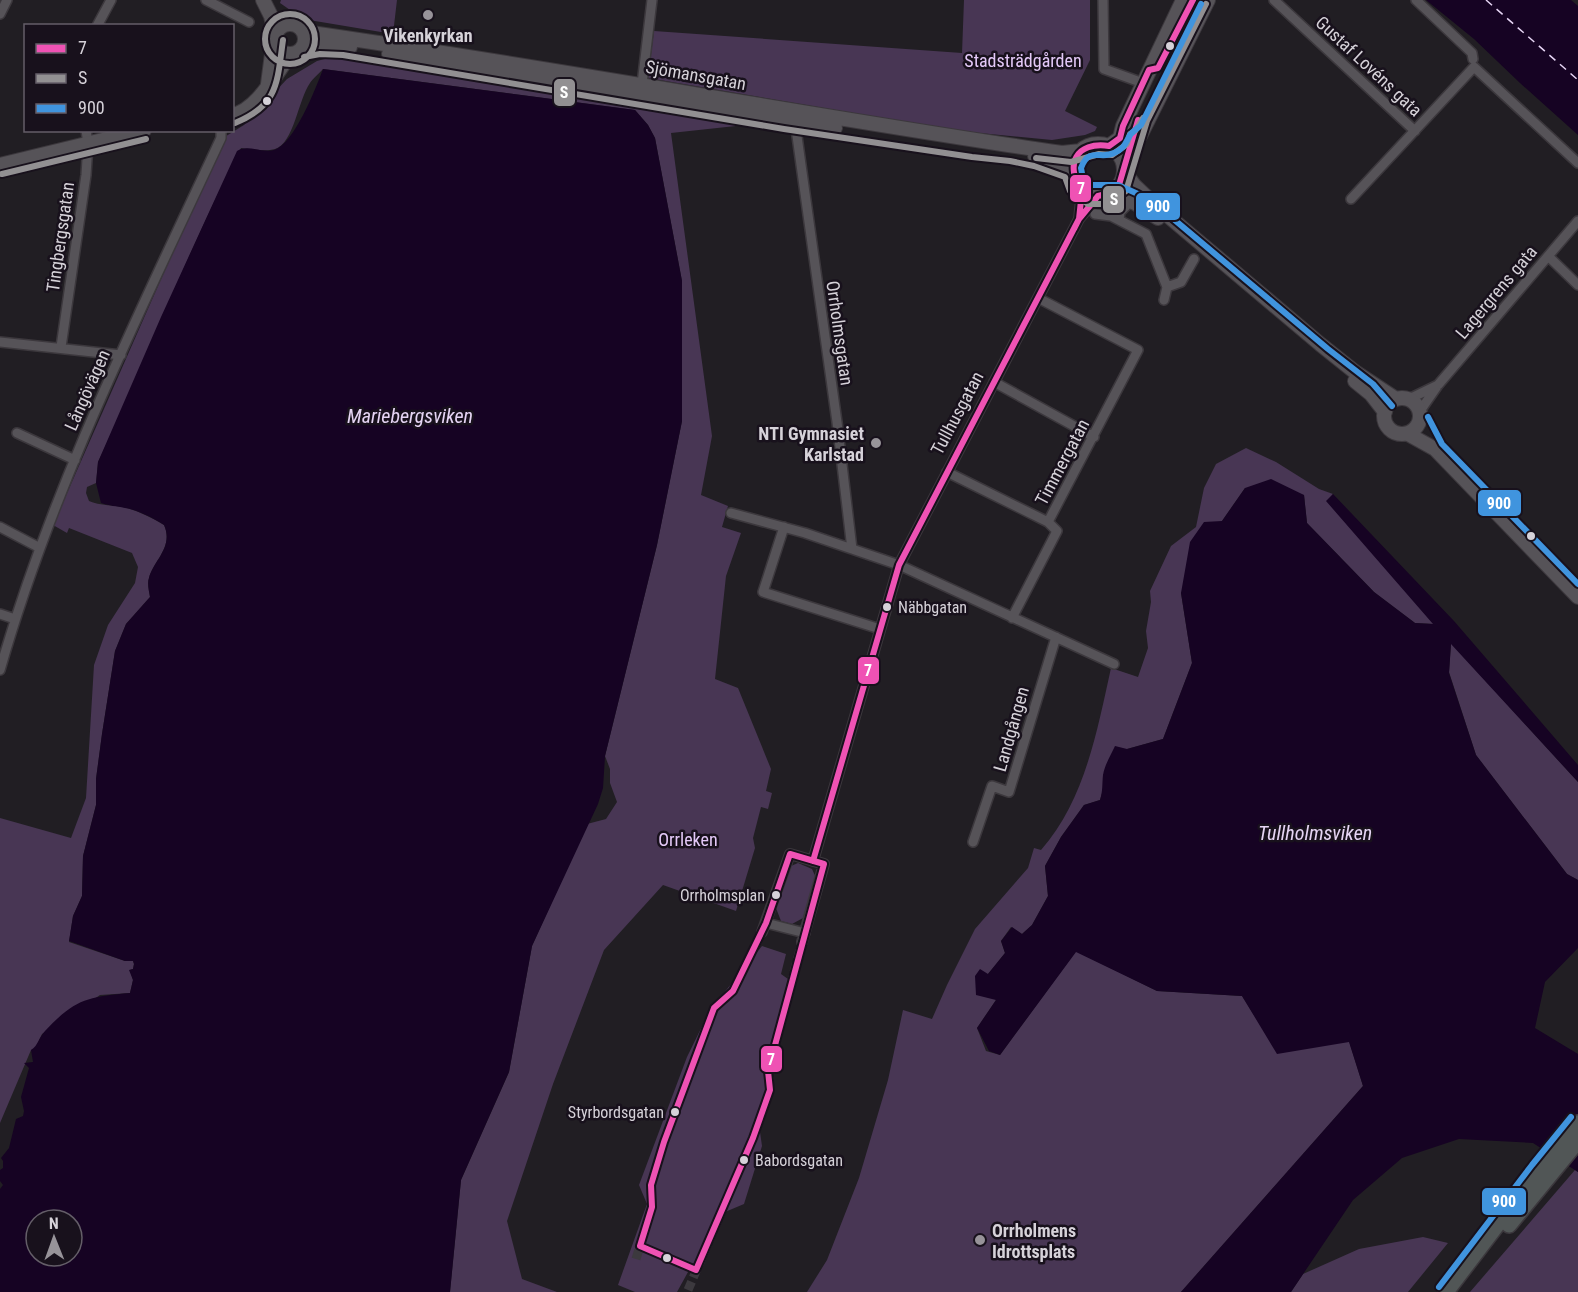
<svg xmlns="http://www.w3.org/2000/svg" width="1578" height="1292" font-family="'Roboto Condensed',sans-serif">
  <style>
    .green { fill: #483654 }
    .water { fill: #160323; fill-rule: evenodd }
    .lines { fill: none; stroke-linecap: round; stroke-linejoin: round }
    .ferry { stroke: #e6d5f4; stroke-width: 1.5; stroke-dasharray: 8 6; stroke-linecap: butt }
    .street-tunnel { stroke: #3c393e; stroke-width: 9; stroke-dasharray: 9 4.5; stroke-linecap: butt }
    .street-casing { stroke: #3c383d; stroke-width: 12 }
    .secondary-casing { stroke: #3c383d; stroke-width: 16 }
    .primary-casing { stroke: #3c383d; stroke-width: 18 }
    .street { stroke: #565358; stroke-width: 9 }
    .secondary { stroke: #565358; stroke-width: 14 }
    .primary { stroke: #515656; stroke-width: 15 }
    .bus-1-casing { stroke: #18111c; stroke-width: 10 }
    .bus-2-casing { stroke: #18111c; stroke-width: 10 }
    .bus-3-casing { stroke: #18111c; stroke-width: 10 }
    .bus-1 { stroke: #ef52b4; stroke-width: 6 }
    .bus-2 { stroke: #929092; stroke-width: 6 }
    .bus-3 { stroke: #4094de; stroke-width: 6 }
    .poi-dot { fill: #979399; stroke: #18111c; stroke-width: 2 }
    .bus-dot { fill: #d6d2d9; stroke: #18111c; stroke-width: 2 }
    .labels { text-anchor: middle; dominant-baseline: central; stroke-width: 5; stroke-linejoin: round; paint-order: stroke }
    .bus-label { font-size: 16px; fill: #d6d2d9; stroke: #18111c; text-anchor: start }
    .poi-label { font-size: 18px; font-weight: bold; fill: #d6d2d9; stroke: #18111c }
    .park-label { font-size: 18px; fill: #e4c9f8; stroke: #18111c }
    .street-label { font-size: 18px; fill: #d6d2d9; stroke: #18111c }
    .water-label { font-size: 20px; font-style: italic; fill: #e6d5f4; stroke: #18111c }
    .line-badge { stroke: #18111c; stroke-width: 2 }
    .badge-label { font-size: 16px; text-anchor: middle; font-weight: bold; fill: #fff }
  </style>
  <rect width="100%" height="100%" fill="#211e23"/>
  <path class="green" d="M281,0h116l-4,34 -90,-15 -23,-16z
    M964,0h126v60l-25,51 32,16 -2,4 -10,4 -33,5 -93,-9 -311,-53 6,-47 308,22z
    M336,56l409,69 -74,8 41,303 -11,59 27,11 -6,21 19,6 -15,43 -11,103 23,9 33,81 -5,22 6,2 -4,16 -7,-2 -8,31 2,10 -19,63 -73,-26 -59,65 -51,134 -46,137 15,58 35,13h-107l11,-112 48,-108 23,-126 55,-122 19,-5 11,-17 -7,-19v-14l-5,-13 52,-211 25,-124v-140l-27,-143 -7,-13 -13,-15 -312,-41c-4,5 -10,9 -13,14 -12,17 -16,60 -35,66 -10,3 -24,0 -34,-1 -53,102 -94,210 -143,314l-2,21 -9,4 -1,6 3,8c10,5 27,4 38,7 13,4 26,10 37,17 10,22 -11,36 -15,53 -2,5 0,13 1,19l-24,27 -11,27 -13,83 -6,45v26l-13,51 -1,40 -9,20 -4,26 56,19h8l1,3 -1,5 -3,1 3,10 -3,13 -30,2 -58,39 -7,15 -4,1 -31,73v-305l71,20 15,-40 8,-133 14,-40 27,-42 3,-16 -6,-14 -63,-25 -2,5 -14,-8 170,-387 21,-13 43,-46 30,-18z
    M1246,448l30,14 43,27 14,5 -6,7 107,123 -19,-1 -41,-31 -67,-69 -3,-28 -59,-7 -23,33 -41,72 11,70 -29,76 -36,10 -24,26 1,11 -4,14 -16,5 -23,32 -16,29 3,30 -16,29 -10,9 -11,-7 -10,14 4,12 -17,21 8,26 -19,28 9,23 14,4 76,-104 81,40 85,5 36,57 71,-12 14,45 -182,206h-374l20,-32 32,-82 29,-98 15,-70 29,9 15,-34 28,-56 53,-61 6,-20 7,2c44,-50 56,-119 70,-182l27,9 10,-29 -2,-17 5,-29 -1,-11 21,-45 25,-19 8,-39 12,-24z
    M1451,643l127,139v98l-11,-6 -91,-119 -27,-83z
    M798,863l14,6 4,9 -13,40 -11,6 -11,-3 -5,-13 12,-39 3,-3z
    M762,946l24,8 -5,20 7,5 -21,82 7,18 -14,53 2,14 -18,58 -19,8 -21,52 -16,8 -11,20h-42l-17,-7 29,-81 -8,-19 48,-128 23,-47z
    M1575,1170l3,2v120h-108z
    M1423,1237l25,6 -40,49h-117l12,-18 56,-25z"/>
  <path class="water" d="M1426,0h145l7,6v129l-58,-52 -46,-44z
    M323,69l312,41 13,15 7,13 27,143v140l-25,124 -52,211 -2,32 -5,16 -66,142 -23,126 -48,108 -11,112h-450v-103l3,-4 -3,-4v-11l3,-2v-7l-2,-3 8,-10 7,-29 7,-3 1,-5 -3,-14 8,-29 -5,-5 9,-1 -2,-12c7,-4 8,-13 14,-19 30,-32 42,-34 85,-38l3,-13 -4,-10 4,-1 1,-5 -1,-3h-8l-56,-20 4,-25 9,-20 1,-40 13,-51v-26l6,-45 13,-83 11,-27 24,-27c-1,-6 -3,-14 -1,-19 4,-17 25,-31 15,-53 -11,-7 -26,-15 -39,-17 -9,-2 -15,-2 -24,-5l-5,-20 2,-21 63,-145 76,-166c10,-7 25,2 37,-1 20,-6 42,-62 49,-81zM36,1220h36v36h-36z
    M1271,479l33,16 3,28 67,69 41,31 18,1 -107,-123 7,-7 121,127 124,144v17l-127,-138 -2,29 27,82 91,119 11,6v68l-33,34 -10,46 43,26v118l-45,-29 -74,-4 -57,19 -49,42 -62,92h-110l182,-206 -14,-44 -72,12 -35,-58 -85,-5 -81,-39 -76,103 -11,-4 -12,-23 19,-28 -20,-5 -1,-19 5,-7 8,5 17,-21 -4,-12 11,-14 10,7 10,-9 16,-29 -3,-30 16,-29 23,-32 16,-5c3,-9 2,-16 3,-25 2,-11 8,-20 12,-29l12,3 36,-10 29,-76 -11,-70 9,-51 14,-20 18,-1 23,-33z"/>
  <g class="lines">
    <path class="ferry" d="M1486,0l92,80"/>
    <path class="street-tunnel" d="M640,1246l56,24
      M636,1259l16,-52 -1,-22 13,-43 50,-134 19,-17 29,-59
      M688,1290l65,-152 17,-48 -2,-19 34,-129"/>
    <g class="street-casing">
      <path id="street" d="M206,0l43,22
        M1103,0l1,69 39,14
        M1274,0l141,131
        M1416,0l56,53 1,6
        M0,14l7,-14
        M97,26l14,-26
        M642,84l10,-84
        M797,122l-1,7 41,293 15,127
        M1351,199l123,-132 104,96
        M1095,214l16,2 35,18 21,53 -3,13
        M1079,219l3,-28
        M1119,220l1,-8 6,-6
        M1548,256l30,29
        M1167,287l14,-5 13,-23
        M1038,298l100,52 -90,172
        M0,342l121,13
        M61,347l25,-172 2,-31 -2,-14
        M994,382l100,55
        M1409,399l29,-14
        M1420,411l18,-26 140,-164
        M17,433l58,27
        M947,472l101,50 9,9 -45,87
        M731,513l74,20 94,32 215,99
        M0,527l40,21
        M784,527l-21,65 117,37
        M0,614l15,5
        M0,670c53,-185 140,-358 221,-532v-8
        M973,842l19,-56 17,6 47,-155
        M813,861l86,-296 180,-346 19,-23
        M766,923l39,10
        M762,932l28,-78 34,10 -22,78"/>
    </g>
    <g class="secondary-casing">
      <path id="secondary" d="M263,0l8,16 4,18
        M275 39a15 15 0 1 1 30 0a15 15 0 1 1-30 0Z
        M304,32c253,36 505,84 758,121l19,-2
        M302,48l17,-3 31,2
        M389,54l446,74
        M268,84l6,-45
        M232,115c25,-4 44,-42 58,-60
        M1072 170a26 26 0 1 1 52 0a26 26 0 1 1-52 0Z
        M1109,146l11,-8 3,-12 60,-126
        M1035,156l13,3 24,11
        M0,165l144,-35
        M1124,166l8,-20 8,-10 68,-136
        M1124,171l10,14 20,19 166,140 35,28 41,27
        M1110,193l25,10 23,15
        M1355,381l16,13 14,18
        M1384 416a18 18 0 1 1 36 0a18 18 0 1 1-36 0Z
        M1408,434l27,15 143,148"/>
    </g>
    <g class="primary-casing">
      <path id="primary" d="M1509,1225l69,-84
        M1446,1292l93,-122 39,-47"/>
    </g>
    <use href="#street" class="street"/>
    <use href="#secondary" class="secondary"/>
    <use href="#primary" class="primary"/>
    <g class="bus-1-casing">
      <path id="bus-1" d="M1074,229l5,-10 19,-23 12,-3 9,-8 19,-65
        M790,854l34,10 -56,207 2,19 -17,48 -57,132 -56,-24 12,-39 -1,-22 13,-43 50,-134 19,-17 33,-68z
        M813,861l86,-296 180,-346 3,-28c-18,-26 -6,-50 27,-45l11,-8 3,-12 26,-56 9,-2 35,-68"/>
    </g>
    <g class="bus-2-casing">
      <path id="bus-2" d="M265 39a25 25 0 1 1 50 0a25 25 0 1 1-50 0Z
        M304,57l16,-3 23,1 441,74 188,28 38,4 24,5 31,11 5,14 18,13h19l19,-13 21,-70 59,-117
        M235,123c44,-18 42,-41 48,-83
        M1036,158l35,4 28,-8 13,1 15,-11 3,-10 5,-3 8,-13
        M2,174l144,-35"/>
    </g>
    <g class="bus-3-casing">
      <path id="bus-3" d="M1201,4l-60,121c-3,3 -9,7 -11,10 -5,9 -5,13 -16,18 -13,7 -25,-7 -33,15l2,11 9,6h26l20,9 20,12 170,143 45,35 19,22
        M1428,417l14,27 136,140
        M1439,1287l93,-122 39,-48"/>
    </g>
    <use href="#bus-1" class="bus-1"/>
    <use href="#bus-2" class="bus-2"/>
    <use href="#bus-3" class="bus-3"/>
  </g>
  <g class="poi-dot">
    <circle cx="428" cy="15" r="6"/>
    <circle cx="876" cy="443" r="6"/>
    <circle cx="980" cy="1240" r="6"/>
  </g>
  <g class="bus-dot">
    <circle cx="1170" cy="46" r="5"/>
    <circle cx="267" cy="101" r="5"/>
    <circle cx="1531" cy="536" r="5"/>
    <circle cx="887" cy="607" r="5"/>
    <circle cx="776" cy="895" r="5"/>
    <circle cx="675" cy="1112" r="5"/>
    <circle cx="744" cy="1160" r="5"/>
    <circle cx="667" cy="1258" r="5"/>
  </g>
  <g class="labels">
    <g class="bus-label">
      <text x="898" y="607">Näbbgatan</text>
      <text x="765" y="895" text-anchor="end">Orrholmsplan</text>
      <text x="664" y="1112" text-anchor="end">Styrbordsgatan</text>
      <text x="755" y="1160">Babordsgatan</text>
    </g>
    <g class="poi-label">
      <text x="428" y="35">Vikenkyrkan</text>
      <text x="864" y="433" text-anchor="end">NTI Gymnasiet<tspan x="864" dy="21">Karlstad</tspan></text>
      <text x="992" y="1230" text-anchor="start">Orrholmens<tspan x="992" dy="21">Idrottsplats</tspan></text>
    </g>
    <g class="park-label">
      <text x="1023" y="60">Stadsträdgården</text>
      <text x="688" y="839">Orrleken</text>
    </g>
    <g class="street-label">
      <text transform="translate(1369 66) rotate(43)">Gustaf Lovéns gata</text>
      <text transform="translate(696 75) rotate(10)">Sjömansgatan</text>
      <text transform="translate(60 237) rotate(-82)">Tingbergsgatan</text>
      <text transform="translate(1496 292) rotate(-50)">Lagergrens gata</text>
      <text transform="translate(840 333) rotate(82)">Orrholmsgatan</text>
      <text transform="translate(87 390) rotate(-66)">Långövägen</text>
      <text transform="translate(957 413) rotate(-62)">Tullhusgatan</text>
      <text transform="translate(1062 462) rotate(-62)">Timmergatan</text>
      <text transform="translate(1011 729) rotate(-74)">Landgången</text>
    </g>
    <g class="water-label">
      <text x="410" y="416">Mariebergsviken</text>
      <text x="1315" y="833">Tullholmsviken</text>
    </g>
  </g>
  <g class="line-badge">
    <rect x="553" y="78" width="23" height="29" rx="6" fill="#929092"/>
    <rect x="1069" y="174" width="23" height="29" rx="6" fill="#ef52b4"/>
    <rect x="1102" y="185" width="23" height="29" rx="6" fill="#929092"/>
    <rect x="1135" y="192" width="46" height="29" rx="6" fill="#4094de"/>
    <rect x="1477" y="489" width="45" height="28" rx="6" fill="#4094de"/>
    <rect x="857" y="656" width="23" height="29" rx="6" fill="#ef52b4"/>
    <rect x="760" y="1045" width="23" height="28" rx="6" fill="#ef52b4"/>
    <rect x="1481" y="1187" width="46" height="29" rx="6" fill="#4094de"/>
  </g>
  <g class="badge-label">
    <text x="564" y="98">S</text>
    <text x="1081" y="194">7</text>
    <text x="1114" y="205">S</text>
    <text x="1158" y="212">900</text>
    <text x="1499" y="509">900</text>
    <text x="868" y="676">7</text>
    <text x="771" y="1065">7</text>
    <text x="1504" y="1207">900</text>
  </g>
  <rect x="24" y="24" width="210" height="108" fill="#18111c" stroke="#645e68" stroke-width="1.5"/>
  <rect x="36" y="44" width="30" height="9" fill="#ef52b4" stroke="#645e68" stroke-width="1.5"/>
  <text x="78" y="54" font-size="18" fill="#d6d2d9">7</text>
  <rect x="36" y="74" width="30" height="9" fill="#929092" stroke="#645e68" stroke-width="1.5"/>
  <text x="78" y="84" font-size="18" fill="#d6d2d9">S</text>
  <rect x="36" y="104" width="30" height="9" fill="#4094de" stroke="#645e68" stroke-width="1.5"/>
  <text x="78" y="114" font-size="18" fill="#d6d2d9">900</text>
  <g transform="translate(54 1238) rotate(359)"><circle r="28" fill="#18111c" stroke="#645e68" stroke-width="1.5"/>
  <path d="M0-4.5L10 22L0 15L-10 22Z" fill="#979399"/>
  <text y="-9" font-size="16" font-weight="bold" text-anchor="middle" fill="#d6d2d9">N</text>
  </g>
</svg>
